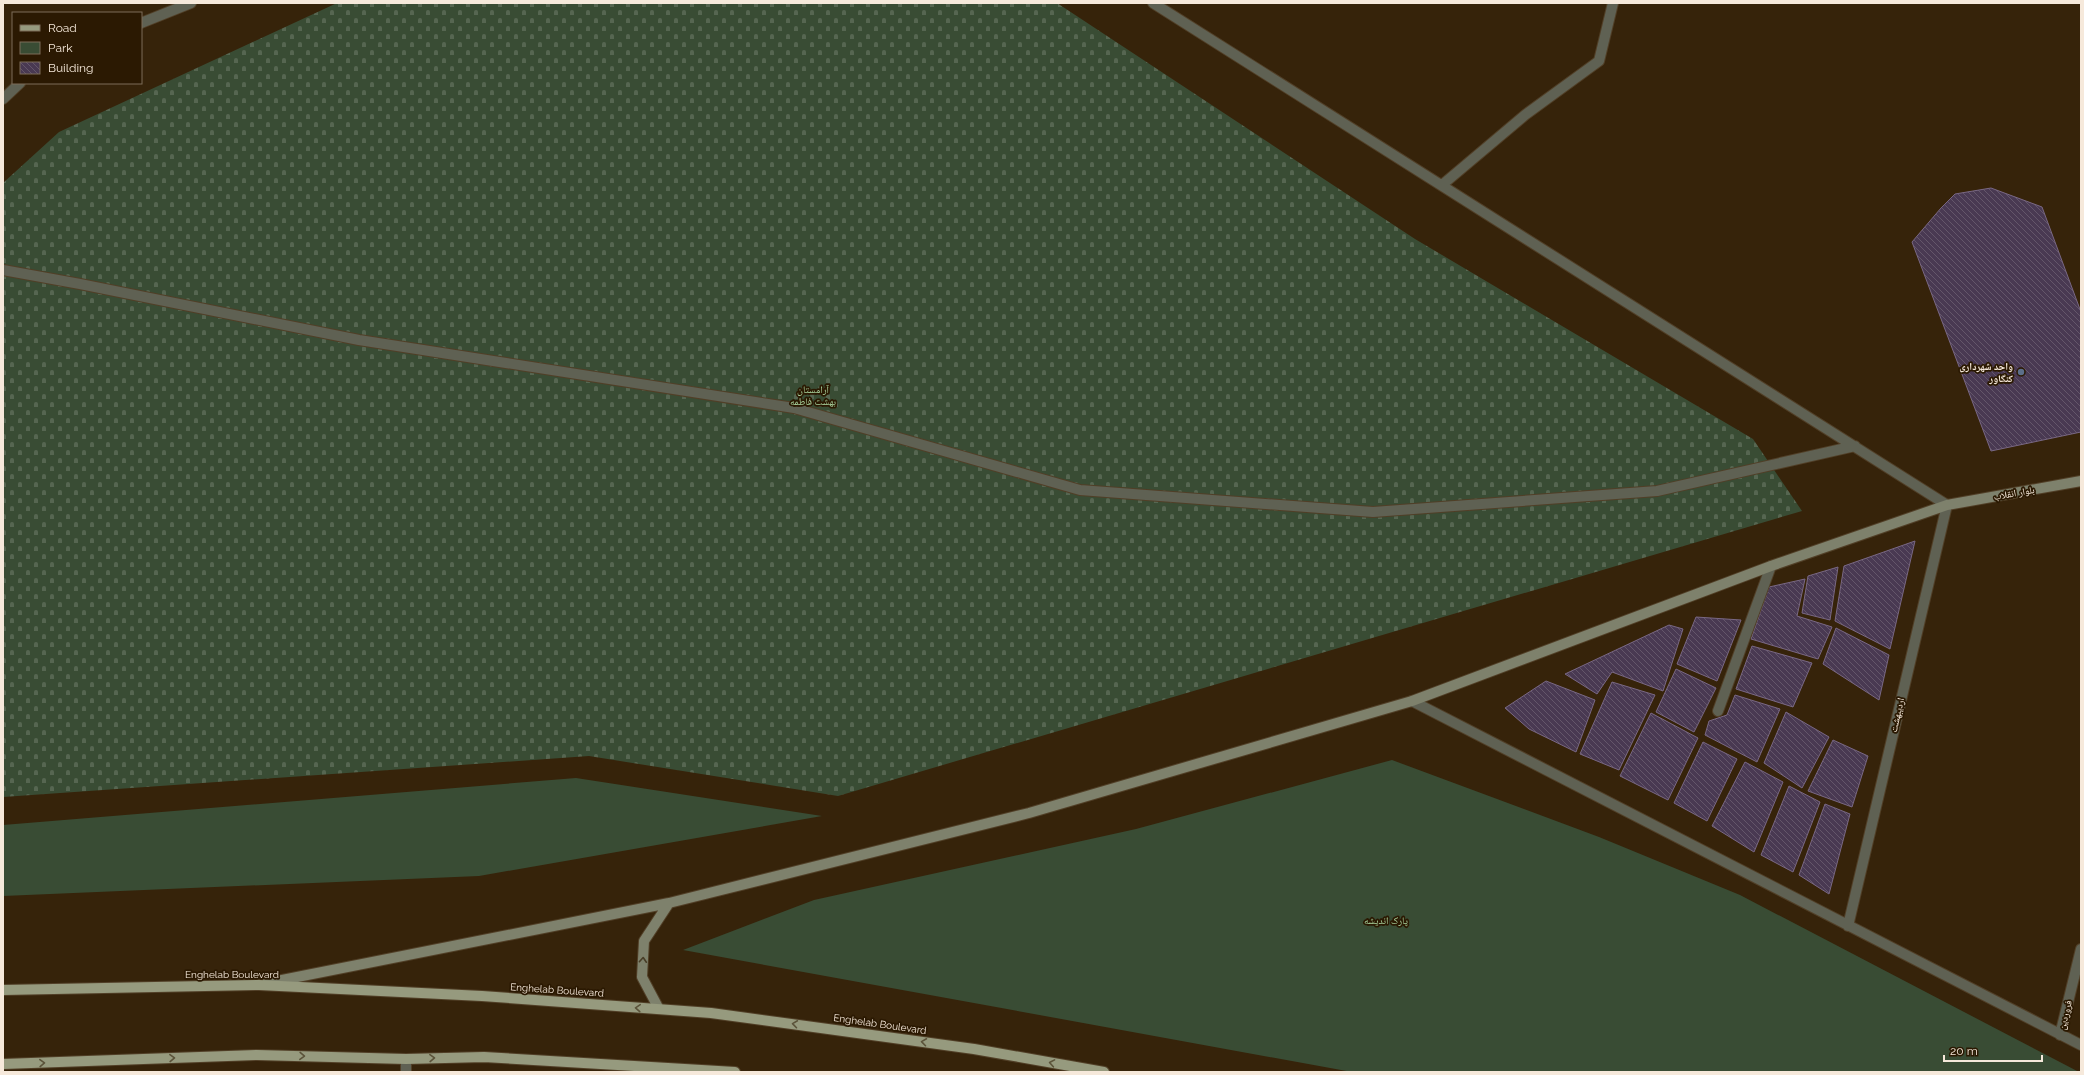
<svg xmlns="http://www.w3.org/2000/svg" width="2084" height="1075" font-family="Raleway,'Noto Naskh Arabic',sans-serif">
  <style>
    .cemetery { fill: url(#cemetery-stones) }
    .park { fill: #394c34 }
    .building { fill: url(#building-back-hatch); stroke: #796884 }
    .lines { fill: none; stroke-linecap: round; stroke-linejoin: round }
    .street-casing { stroke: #513f27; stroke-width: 12 }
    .secondary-casing { stroke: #513f27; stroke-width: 12 }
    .primary-casing { stroke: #513f27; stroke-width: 12 }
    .street { stroke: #5f6153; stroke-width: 10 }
    .secondary { stroke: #7e816c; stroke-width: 10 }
    .primary { stroke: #969a7e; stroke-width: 10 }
    .oneway { stroke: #483d27 }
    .oneway2 { stroke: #5b533a }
    .service-dot { fill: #5c6f8a; stroke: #2b1902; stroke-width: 1.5 }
    .labels { text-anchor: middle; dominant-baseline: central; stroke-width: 3.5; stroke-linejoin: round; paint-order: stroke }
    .poi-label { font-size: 10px; font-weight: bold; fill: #f6e9db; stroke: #2b1902; text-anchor: end }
    .park-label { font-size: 10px; fill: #aad59f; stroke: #2b1902 }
    .street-label { font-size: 10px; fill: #f6e9db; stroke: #2b1902 }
  </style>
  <defs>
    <pattern id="cemetery-stones" width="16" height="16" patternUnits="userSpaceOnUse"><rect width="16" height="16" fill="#394c34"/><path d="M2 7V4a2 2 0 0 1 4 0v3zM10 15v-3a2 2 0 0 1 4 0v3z" fill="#566651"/></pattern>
    <pattern id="building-back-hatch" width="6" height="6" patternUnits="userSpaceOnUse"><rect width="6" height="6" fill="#493952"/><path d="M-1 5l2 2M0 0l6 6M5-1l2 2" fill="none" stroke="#64566a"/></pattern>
  </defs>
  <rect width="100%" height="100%" fill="#36230a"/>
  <path class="cemetery" d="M337,3h720l358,236 338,200 49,72 -964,285 -249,-40 -586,41v-614l56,-51z"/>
  <path class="park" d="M1392,760l207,77 141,58 339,177h-727l-669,-122 131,-50 322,-71z
    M576,778l246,38 -343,60 -476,20v-71z"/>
  <path class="building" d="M1991,188l51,19 39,105v120l-90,19 -79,-209 29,-34 14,-14z
    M1915,541l-25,108 -55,-28 9,-55z
    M1838,567l-8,53 -28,-7 6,-37z
    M1805,579l-8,37 35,11 -14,32 -67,-20 18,-52z
    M1696,617l45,3 -24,61 -40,-17z
    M1669,625l14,4 -20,62 -51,-19 -15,22 -32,-20z
    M1836,628l53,27 -10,45 -56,-36z
    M1752,646l60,17 -19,44 -57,-18z
    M1676,669l40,19 -22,44 -38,-20z
    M1546,681l49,19 -19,52 -47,-23 -24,-21z
    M1612,682l43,13 -36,75 -39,-16z
    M1735,695l45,14 -23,53 -52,-27 4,-14 18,-6z
    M1786,712l43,25 -27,51 -38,-25z
    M1651,713l47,25 -30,62 -48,-24z
    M1833,740l35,16 -16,51 -44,-16z
    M1703,742l34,17 -30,62 -33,-18z
    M1745,762l38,20 -29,70 -42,-26z
    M1789,786l31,16 -27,70 -32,-17z
    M1825,804l25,10 -21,80 -30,-19z"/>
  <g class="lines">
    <g class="street-casing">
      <path id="street" d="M1153,3l794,502 -99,421
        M141,23l50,-20
        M3,99l17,-16
        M1442,185l83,-70 74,-54 14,-58
        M3,270l77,14 279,56 435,68 286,82 293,22 284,-21 198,-45
        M1412,701l669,344
        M1718,711l53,-145
        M2060,1035l21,-86
        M406,1059v13"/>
    </g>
    <g class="secondary-casing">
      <path id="secondary" d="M267,983l402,-80 360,-90 383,-112 359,-135 176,-61 134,-24
        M659,1009l-17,-32 2,-36 25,-38"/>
    </g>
    <g class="primary-casing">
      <path id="primary" d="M3,990l256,-5 223,11 229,17 263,36 130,23
        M3,1064l254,-9 149,4 78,-2 251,15"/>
    </g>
    <use href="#street" class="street"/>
    <use href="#secondary" class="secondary"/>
    <use href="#primary" class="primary"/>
  </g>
  <defs><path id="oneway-chevron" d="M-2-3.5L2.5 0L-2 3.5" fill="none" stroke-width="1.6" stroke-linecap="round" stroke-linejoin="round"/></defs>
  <use class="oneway" href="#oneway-chevron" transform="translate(643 960) rotate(-86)"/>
  <g class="oneway2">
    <use href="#oneway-chevron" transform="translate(638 1008) rotate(-176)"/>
    <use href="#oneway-chevron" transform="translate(795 1024) rotate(-172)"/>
    <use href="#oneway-chevron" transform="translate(924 1042) rotate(-172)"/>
    <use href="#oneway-chevron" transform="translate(302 1056) rotate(2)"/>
    <use href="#oneway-chevron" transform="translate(172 1058) rotate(-2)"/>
    <use href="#oneway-chevron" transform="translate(432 1058) rotate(-2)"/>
    <use href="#oneway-chevron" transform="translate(42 1063) rotate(-2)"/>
    <use href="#oneway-chevron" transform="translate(1052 1063) rotate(-170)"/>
  </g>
  <circle class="service-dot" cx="2021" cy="372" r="4"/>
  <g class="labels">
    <g class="poi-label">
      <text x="2013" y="366">واحد شهرداری<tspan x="2013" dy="12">کنگاور</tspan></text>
    </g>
    <g class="park-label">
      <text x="813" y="389">آرامستان<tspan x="813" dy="12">بهشت فاطمه</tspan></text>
      <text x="1386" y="920">پارک اندیشه</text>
    </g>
    <g class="street-label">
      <text transform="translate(2014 493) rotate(-10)">بلوار انقلاب</text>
      <text transform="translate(1897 715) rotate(-77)">اردیبهشت</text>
      <text x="232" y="974">Enghelab Boulevard</text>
      <text transform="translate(557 990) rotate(4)">Enghelab Boulevard</text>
      <text transform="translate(2065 1015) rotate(-76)">فروردین</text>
      <text transform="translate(880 1024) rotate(8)">Enghelab Boulevard</text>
    </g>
  </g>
  <rect width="2084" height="1075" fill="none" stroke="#f6e9db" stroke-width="8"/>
  <rect x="12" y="12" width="130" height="72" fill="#2b1902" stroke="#7c6c59"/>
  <rect x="20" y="25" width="20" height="6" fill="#969a7e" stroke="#7c6c59"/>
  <text x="48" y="32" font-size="12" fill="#f6e9db">Road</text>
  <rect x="20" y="42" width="20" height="12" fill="#394c34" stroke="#7c6c59"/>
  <text x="48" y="52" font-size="12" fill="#f6e9db">Park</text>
  <rect x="20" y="62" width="20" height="12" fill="url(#building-back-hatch)" stroke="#7c6c59"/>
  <text x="48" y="72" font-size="12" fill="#f6e9db">Building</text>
  <path d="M1944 1055v6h98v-6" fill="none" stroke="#f6e9db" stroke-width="2"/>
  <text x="1950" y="1055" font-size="12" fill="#f6e9db" stroke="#2b1902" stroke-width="3" paint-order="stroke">20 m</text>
</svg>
